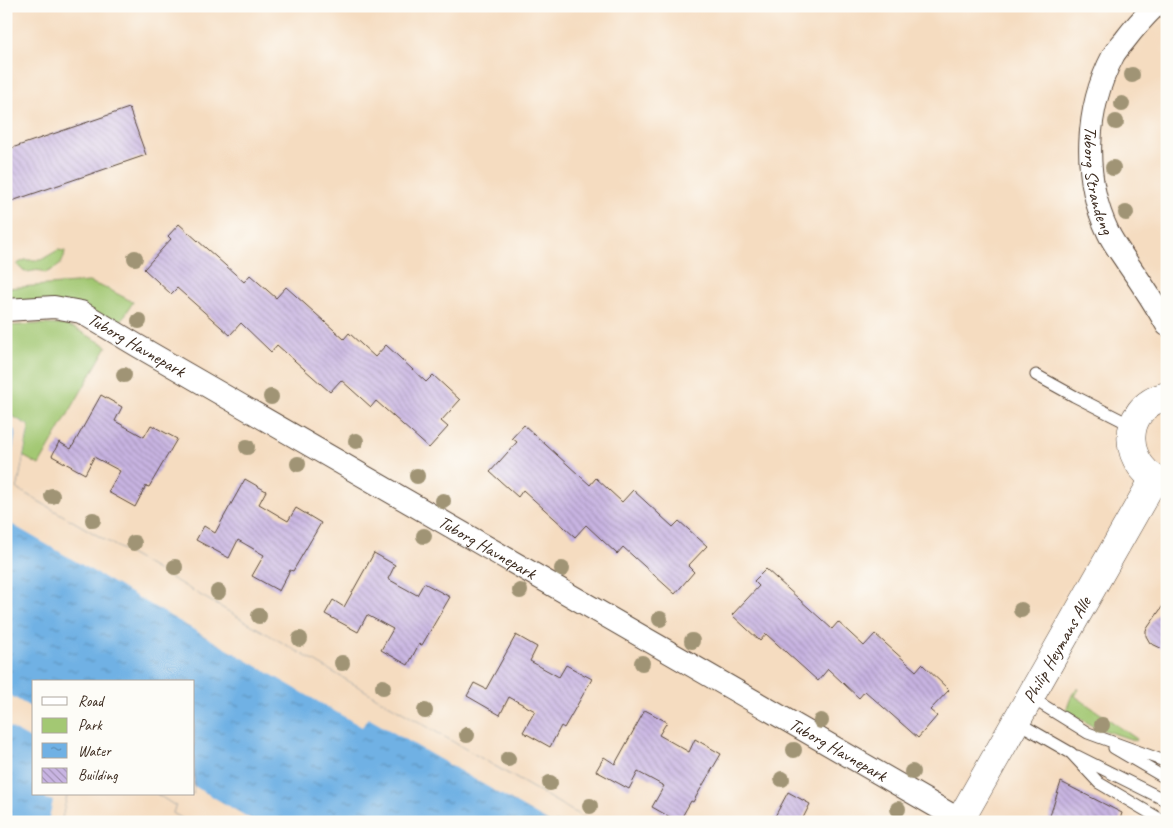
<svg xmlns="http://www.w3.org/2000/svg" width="1173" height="828" font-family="Caveat,sans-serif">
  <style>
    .green { fill: #a3c873; stroke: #6f7948 }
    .water { fill: url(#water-ripples); stroke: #566e81 }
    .pier { fill: #f5dcc0 }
    .building { fill: url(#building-back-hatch) }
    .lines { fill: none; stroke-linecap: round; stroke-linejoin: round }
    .service-casing { stroke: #574536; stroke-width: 13 }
    .minor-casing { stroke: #574536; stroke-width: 24 }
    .tertiary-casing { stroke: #574536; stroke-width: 29 }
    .service { stroke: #fff; stroke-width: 11 }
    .minor { stroke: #fff; stroke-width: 22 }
    .tertiary { stroke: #fff; stroke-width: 28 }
    .tree { fill: #a09475 }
    .labels { text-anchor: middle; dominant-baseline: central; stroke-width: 5; stroke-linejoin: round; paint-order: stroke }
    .street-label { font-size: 18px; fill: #3b2a1e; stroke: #fdfcf7 }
  </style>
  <defs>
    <pattern id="water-ripples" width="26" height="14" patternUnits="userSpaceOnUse" patternTransform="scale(1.25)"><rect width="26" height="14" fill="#70b1e4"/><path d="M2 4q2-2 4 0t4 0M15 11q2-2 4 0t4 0" fill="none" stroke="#5d90b8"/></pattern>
    <pattern id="building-back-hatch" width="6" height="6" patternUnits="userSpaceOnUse" patternTransform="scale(1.25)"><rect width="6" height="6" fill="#c8b4e2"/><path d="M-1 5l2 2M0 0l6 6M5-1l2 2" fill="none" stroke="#a493b7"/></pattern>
  </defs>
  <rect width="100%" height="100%" fill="#fdfcf7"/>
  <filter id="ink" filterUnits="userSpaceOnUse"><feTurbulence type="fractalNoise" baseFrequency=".02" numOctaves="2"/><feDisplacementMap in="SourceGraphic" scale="10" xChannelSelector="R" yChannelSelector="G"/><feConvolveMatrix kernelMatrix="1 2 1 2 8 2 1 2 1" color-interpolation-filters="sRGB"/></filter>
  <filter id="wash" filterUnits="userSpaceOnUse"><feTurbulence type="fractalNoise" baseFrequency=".0096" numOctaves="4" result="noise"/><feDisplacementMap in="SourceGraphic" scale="20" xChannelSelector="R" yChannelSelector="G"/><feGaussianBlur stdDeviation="1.12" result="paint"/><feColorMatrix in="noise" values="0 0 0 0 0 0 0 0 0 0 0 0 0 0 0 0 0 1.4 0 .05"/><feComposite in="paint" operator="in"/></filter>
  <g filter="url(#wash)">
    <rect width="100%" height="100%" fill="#f5dcc0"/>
    <path class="green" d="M58,250l7,1c-2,15 -7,16 -20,22 -12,-8 -17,7 -28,-9l8,-4h16z
      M89,282l19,7 25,13 -13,21 -114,-21v-14z
      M39,324l25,1 12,4 31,17 -68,119 -16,-9 6,-30 -23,-13v-87z
      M1077,688l2,1 -4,7 62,43 -1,2 -44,-15 -26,-16 6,-15z"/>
    <path class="water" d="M6,413l23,13 -12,63 574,333h-402l-16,-9 3,-7 -19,-12h37v-112h-160v112h33l-6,28h-55z"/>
    <path class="pier" d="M6,413l23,13 -12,63 574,333h-42l-181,-104 -6,9 -356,-206v-28l10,-62 -10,-6z
      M6,693l28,16v32l-28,-16z
      M194,786l62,36h-67l-16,-9 3,-7 -19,-12h37z
      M47,794h20l-6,28h-13l5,-21 -7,-2z"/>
    <g id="blocks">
      <path class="building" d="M129,108l17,47 -140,48v-53z
        M179,224l65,58 6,-7 26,23 10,-11 58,52 5,-6 26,24 11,-12 40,37 7,-7 27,25 -19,21 7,6 -19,21 -53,-47 -5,6 -30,-27 -11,12 -53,-47 -6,7 -30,-29 -11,12 -53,-47 -6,6 -27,-25 27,-30 -3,-3z
        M101,395l21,12 -7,14 29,16 7,-12 26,14 -28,48 -3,-1 -11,21 -27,-15 12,-21 -26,-14 -9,17 -33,-18 7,-14 12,7z
        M524,425l66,60 6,-7 26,24 11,-12 40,37 6,-6 28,25 -19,20 6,6 -19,22 -52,-47 -6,7 -31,-29 -11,12 -52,-47 -5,7 -28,-25 27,-30 -5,-4z
        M245,479l21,12 -7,13 12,7 17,10 8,-13 25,15 -28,48 -3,-1 -11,21 -27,-15 12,-21 -26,-15 -9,18 -33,-18 8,-14 11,7z
        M374,553l21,12 -7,14 29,16 7,-12 26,14 -28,48 -3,-1 -11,21 -27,-15 12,-21 -26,-14 -9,17 -33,-18 8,-14 11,7z
        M766,569l66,60 6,-7 26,24 11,-12 41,37 6,-7 27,26 -19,20 7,6 -19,22 -53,-47 -6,7 -31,-29 -10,12 -52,-47 -6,7 -28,-26 27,-29 -5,-5z
        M1167,600v51l-17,-8 -4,-7v-6z
        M516,635l21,12 -7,14 29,16 7,-12 26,14 -28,49 -3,-2 -11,21 -27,-15 12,-21 -26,-14 -9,18 -33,-19 7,-13 12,6z
        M645,710l22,12 -8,13 30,17 6,-13 26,15 -28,48 -2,-1 -12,21 -27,-15 12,-21 -26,-14 -9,17 -33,-18 8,-14 11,7z
        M1061,782l61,31 -3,9h-71z
        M788,792l22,12 -7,14 7,4h-38z"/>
    </g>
  </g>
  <g filter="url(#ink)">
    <use href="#blocks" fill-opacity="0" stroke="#574536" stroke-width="1"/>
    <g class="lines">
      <g class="service-casing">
        <path id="service" d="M1036,375l38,21 59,30
          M1030,697l58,36 79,29
          M1017,722l54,31 28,30 66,39
          M1114,748l53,31
          M1077,756l90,45"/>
      </g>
      <g class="minor-casing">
        <g id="minor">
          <path id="s1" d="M1155,6c-11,11 -21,22 -30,34 -4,5 -9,10 -12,16 -28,53 -31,121 -5,176 5,11 13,21 20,32 14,20 27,40 39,61"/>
          <path id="s2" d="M6,310l48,-3 27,5 57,34 822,474"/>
        </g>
      </g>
      <g class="tertiary-casing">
        <g id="tertiary">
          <path d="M1167,396c-49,11 -46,74 0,88"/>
          <path id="s3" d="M959,822l195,-343"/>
        </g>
      </g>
      <use href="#service" class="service"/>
      <use href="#minor" class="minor"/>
      <use href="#tertiary" class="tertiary"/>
    </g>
    <g class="tree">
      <circle cx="1132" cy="75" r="8"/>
      <circle cx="1122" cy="104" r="8"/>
      <circle cx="1116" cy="122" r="8"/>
      <circle cx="1113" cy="168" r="8"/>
      <circle cx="1126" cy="213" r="8"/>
      <circle cx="135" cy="258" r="8"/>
      <circle cx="139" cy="321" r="8"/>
      <circle cx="124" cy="375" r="8"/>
      <circle cx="271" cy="397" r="8"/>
      <circle cx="356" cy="441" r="8"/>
      <circle cx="247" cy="447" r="8"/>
      <circle cx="298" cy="464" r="8"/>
      <circle cx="417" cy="476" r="8"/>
      <circle cx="52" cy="496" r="8"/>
      <circle cx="443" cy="501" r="8"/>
      <circle cx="93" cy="520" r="8"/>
      <circle cx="424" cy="536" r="8"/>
      <circle cx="134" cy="543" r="8"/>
      <circle cx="175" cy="567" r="8"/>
      <circle cx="562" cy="569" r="8"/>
      <circle cx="520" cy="591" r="8"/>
      <circle cx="218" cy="592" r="8"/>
      <circle cx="1021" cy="610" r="8"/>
      <circle cx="259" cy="616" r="8"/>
      <circle cx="660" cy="619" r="8"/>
      <circle cx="300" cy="639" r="8"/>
      <circle cx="692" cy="641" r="8"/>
      <circle cx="342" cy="663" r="8"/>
      <circle cx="642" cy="663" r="8"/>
      <circle cx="383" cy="687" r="8"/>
      <circle cx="425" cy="711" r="8"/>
      <circle cx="821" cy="721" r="8"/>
      <circle cx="1102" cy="725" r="8"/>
      <circle cx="467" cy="735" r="8"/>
      <circle cx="794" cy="750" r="8"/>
      <circle cx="508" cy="759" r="8"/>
      <circle cx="912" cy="772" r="8"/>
      <circle cx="782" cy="779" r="8"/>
      <circle cx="550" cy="783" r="8"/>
      <circle cx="590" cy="806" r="8"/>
      <circle cx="898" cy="809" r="8"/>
    </g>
  </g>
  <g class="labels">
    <g class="street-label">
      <text stroke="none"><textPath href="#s1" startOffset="194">Tuborg Strandeng</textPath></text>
      <text stroke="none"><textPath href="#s2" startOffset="140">Tuborg Havnepark</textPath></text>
      <text stroke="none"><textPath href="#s2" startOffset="545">Tuborg Havnepark</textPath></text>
      <text stroke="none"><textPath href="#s3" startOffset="198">Philip Heymans Alle</textPath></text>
      <text stroke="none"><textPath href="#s2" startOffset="950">Tuborg Havnepark</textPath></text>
    </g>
  </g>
  <rect width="1173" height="828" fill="none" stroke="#fdfcf7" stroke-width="25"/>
  <rect x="32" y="680" width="162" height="115" fill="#fdfcf7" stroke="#afa8a0"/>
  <rect x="42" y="697" width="25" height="8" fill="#ffffff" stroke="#afa8a0"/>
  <text x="78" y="706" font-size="15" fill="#3b2a1e">Road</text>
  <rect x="42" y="718" width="25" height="15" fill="#a3c873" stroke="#afa8a0"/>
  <text x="78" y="730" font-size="15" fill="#3b2a1e">Park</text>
  <rect x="42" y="743" width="25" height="15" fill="url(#water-ripples)" stroke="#afa8a0"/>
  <text x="78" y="756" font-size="15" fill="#3b2a1e">Water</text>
  <rect x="42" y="768" width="25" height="15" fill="url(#building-back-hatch)" stroke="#afa8a0"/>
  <text x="78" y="780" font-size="15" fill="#3b2a1e">Building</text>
</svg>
